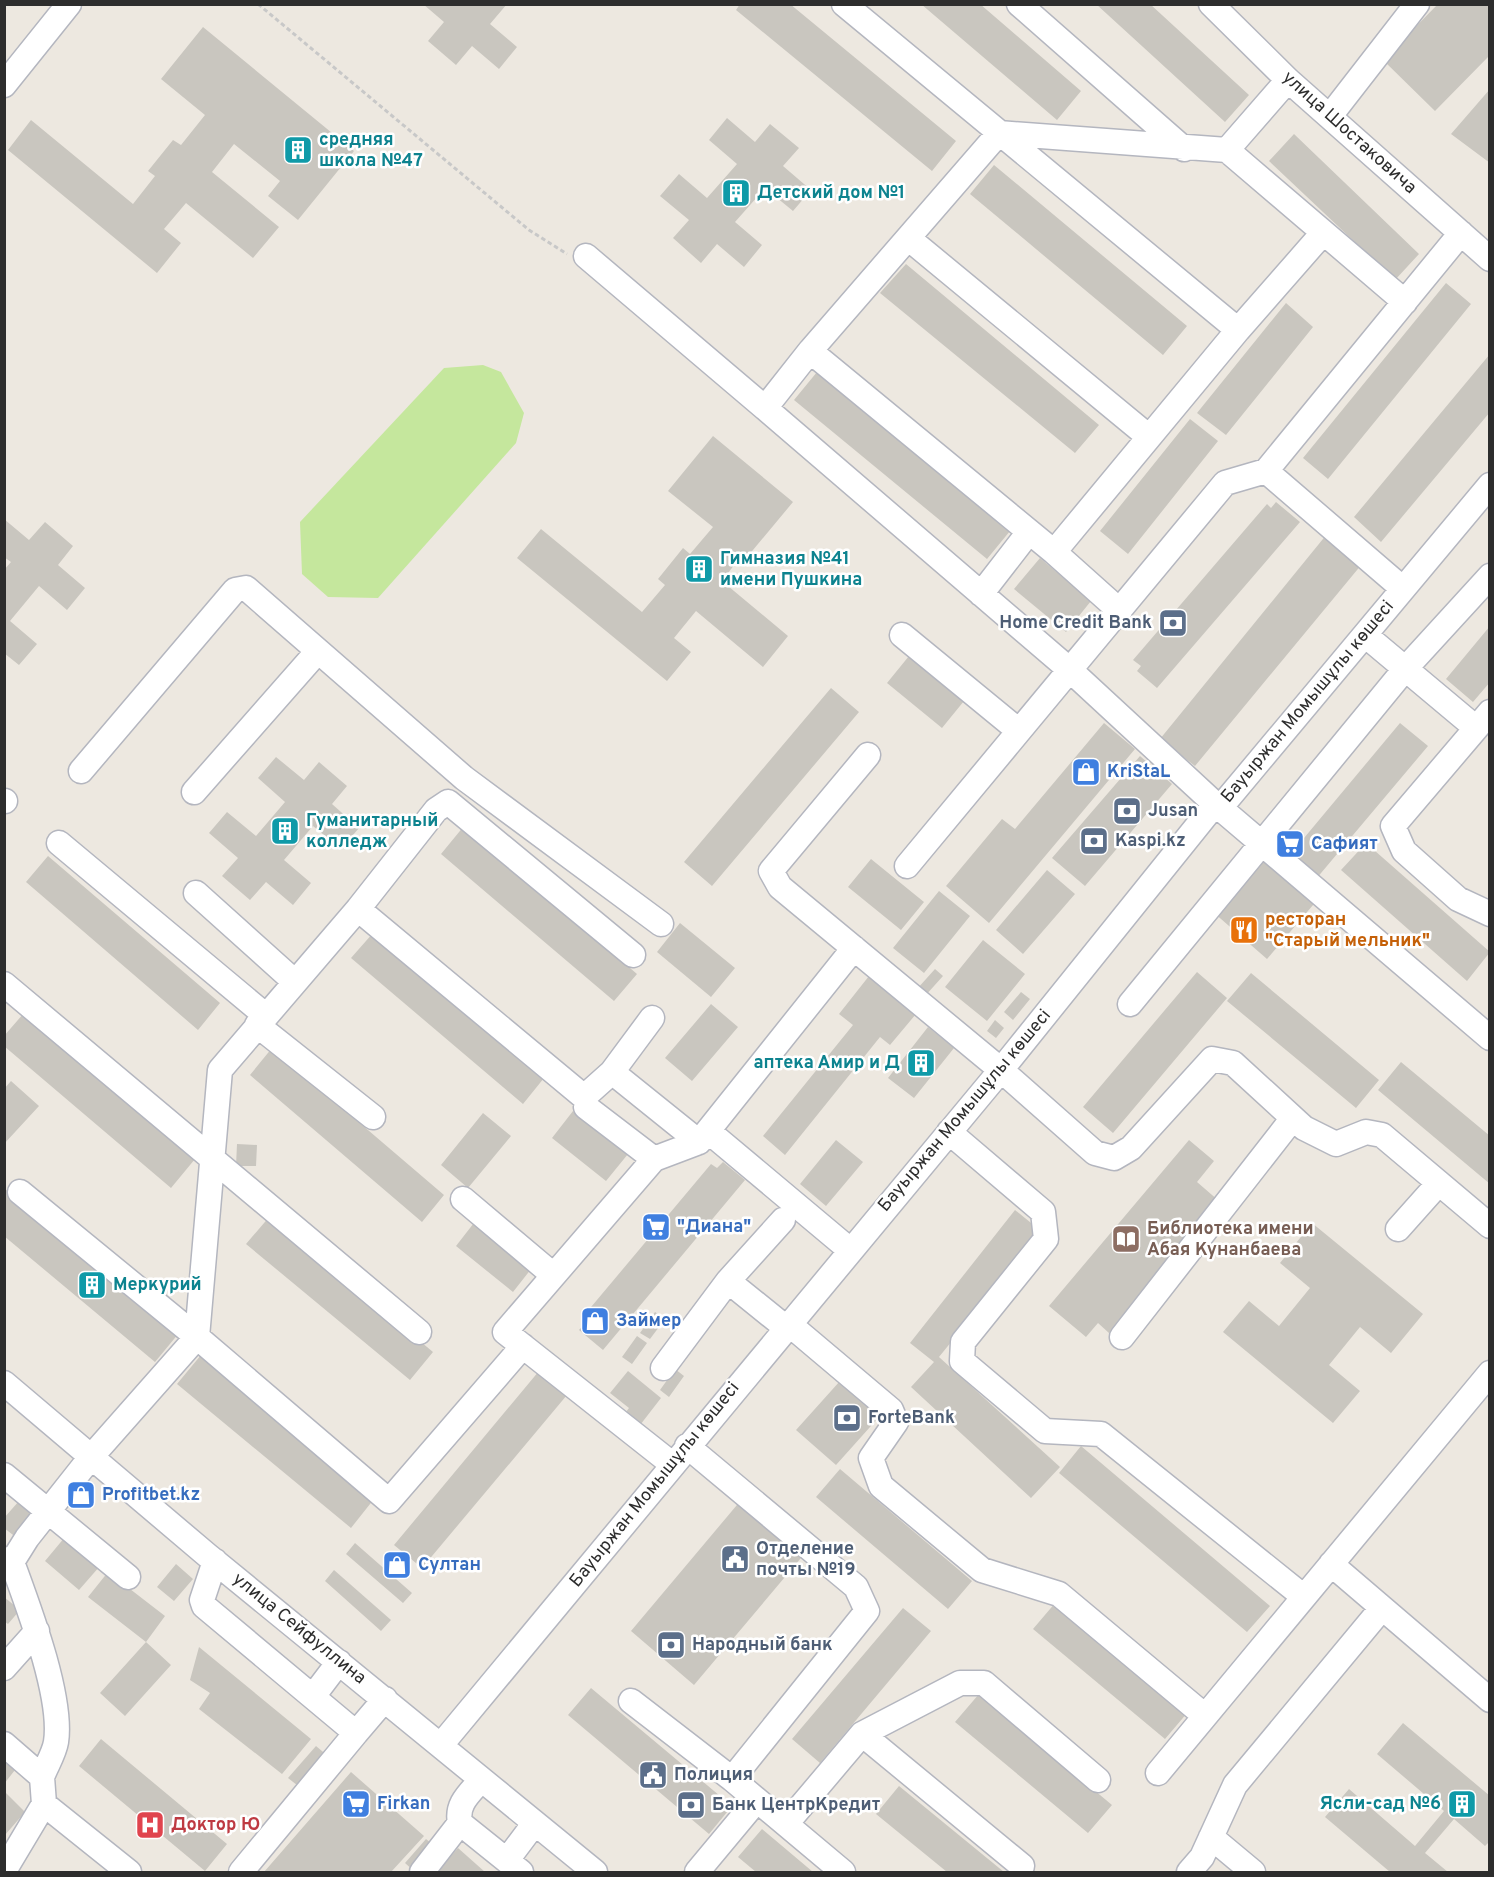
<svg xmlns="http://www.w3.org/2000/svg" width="1494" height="1877" font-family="Overpass,sans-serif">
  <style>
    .pitch { fill: #c5e79d }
    .building { fill: #c9c6bf }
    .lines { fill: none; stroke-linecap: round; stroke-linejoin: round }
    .minor-casing { stroke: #b4b6bf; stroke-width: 27 }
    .path { stroke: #c8c8c8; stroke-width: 3; stroke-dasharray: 4.5 3; stroke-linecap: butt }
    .minor { stroke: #fff; stroke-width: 24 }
    .labels { text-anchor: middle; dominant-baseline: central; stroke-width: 5; stroke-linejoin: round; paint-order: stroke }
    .street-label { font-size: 18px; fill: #2d2d2d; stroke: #fff }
    .culture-label { font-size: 18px; font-weight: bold; fill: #0d838f; stroke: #fff; text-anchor: start }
    .service-label { font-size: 18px; font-weight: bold; fill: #4e5e75; stroke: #fff; text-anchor: start }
    .shop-label { font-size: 18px; font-weight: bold; fill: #366cbe; stroke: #fff; text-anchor: start }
    .food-label { font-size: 18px; font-weight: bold; fill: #c56008; stroke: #fff; text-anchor: start }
    .education-label { font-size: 18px; font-weight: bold; fill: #785e54; stroke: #fff; text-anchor: start }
    .health-label { font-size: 18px; font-weight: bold; fill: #be3a42; stroke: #fff; text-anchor: start }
  </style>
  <rect width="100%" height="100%" fill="#ede8e0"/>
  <path class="pitch" d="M483,365l18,7 23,41 -8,30 -138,155 -50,-1 -26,-23 -2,-52 144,-154z"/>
  <path class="building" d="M423,4h84l-17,20 27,23 -18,22 -27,-23 -16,19 -28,-24 16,-19z
    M740,4h50l166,137 -24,30 -196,-161z
    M921,4h59l101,87 -24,29z
    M1096,4h54l99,91 -24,27z
    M1438,4h52v51l-55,56 -52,-51z
    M203,27l151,124 -56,69 -30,-24 12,-15 -46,-37 -22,28 67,55 -26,31 -67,-55 -22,26 17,14 -24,30 -149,-123 23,-30 102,84 22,-28 -7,-5 25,-31 8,5 24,-30 -44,-36z
    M1490,89v74l-39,-29z
    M727,118l28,24 15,-18 29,24 -16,18 28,24 -18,21 -28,-23 -30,34 27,23 -18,22 -27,-23 -16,19 -28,-25 16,-18 -29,-24 19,-22 28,24 30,-34 -28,-24z
    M1294,134l125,120 -24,26 -126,-119z
    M994,165l193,161 -24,29 -193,-161z
    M906,264l193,161 -24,28 -195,-160z
    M1446,283l25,21 -143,175 -25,-21z
    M1286,303l27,24 -87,108 -29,-22z
    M1490,354v58l-109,130 -27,-25z
    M817,372l193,159 -23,28 -193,-159z
    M1190,419l28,22 -90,113 -28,-23z
    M713,436l80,66 -45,54 -4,-4 -22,29 66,55 -25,31 -67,-56 -22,27 17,14 -24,29 -150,-123 24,-29 101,83 23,-27 -7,-6 25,-31 7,6 23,-27 -45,-36z
    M1276,502l24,20 -143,166 -20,-17 4,-5 -8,-6 134,-156 4,4z
    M4,519l25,21 16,-18 28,24 -15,19 27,23 -18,22 -28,-24 -29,35 27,23 -18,21 -15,-12v-83l7,-8 -7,-5z
    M1327,534l35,30 -167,202 -35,-27z
    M1040,558l51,43 -25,31 -52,-43z
    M1490,626v56l-17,20 -27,-23z
    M909,656l55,45 -22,27 -55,-45z
    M831,688l28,24 -147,174 -28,-24z
    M1104,723l31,26 -146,174 -43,-37 56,-67 13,10z
    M1400,723l28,23 -112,133 -27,-23z
    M1140,756l32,28 -87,102 -33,-28z
    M276,757l28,23 15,-18 28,24 -15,18 27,24 -18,21 -28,-23 -29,34 27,23 -18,22 -27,-23 -16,18 -28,-24 16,-18 -29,-25 18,-21 29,24 29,-34 -27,-24z
    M464,826l173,148 -23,27 -173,-147z
    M1366,843l124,109 -23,29 -126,-111z
    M1265,851l54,47 -52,61 -54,-47z
    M48,856l172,147 -22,27 -172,-148z
    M871,859l53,43 -23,28 -53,-43z
    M1047,870l28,24 -52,60 -27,-24z
    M939,891l31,25 -46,57 -31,-25z
    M680,923l55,45 -24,29 -54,-45z
    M373,933l171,145 -21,26 -172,-146z
    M983,940l42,34 -38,47 -42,-34z
    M935,969l8,7 -18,20 -8,-7z
    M1197,972l30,26 -114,135 -30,-26z
    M1251,973l128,107 -23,28 -129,-107z
    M869,976l47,38 -26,31 -10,-8 -95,118 -22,-19 90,-111 -14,-11z
    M1021,992l9,7 -17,21 -9,-8z
    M711,1004l27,23 -46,54 -27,-23z
    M24,1013l171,146 -24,29 -167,-142v-10z
    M995,1020l9,8 -8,10 -9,-7z
    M928,1027l26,21 -40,50 -26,-20z
    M272,1048l172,147 -22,27 -172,-147z
    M1401,1062l89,74v48l-112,-94z
    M11,1081l28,25 -35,38v-55z
    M573,1111l55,43 -22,27 -54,-43z
    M483,1113l28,23 -43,52 -27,-23z
    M836,1140l27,22 -37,44 -26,-22z
    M1189,1140l25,21 -17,21 22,19 -110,132 -11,-10 -12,14 -37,-31z
    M237,1144l20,1 -1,21h-20z
    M723,1162l22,18 -142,170 -24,-20 6,-7 -4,-4 130,-155 6,4z
    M4,1188l175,145 -24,29 -151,-126z
    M1015,1210l26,21 -102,126 121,110 -29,31 -120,-111 23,-25 -24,-19z
    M270,1216l163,136 -23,28 -164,-136z
    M477,1219l58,45 -22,28 -57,-46z
    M1312,1223l111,91 -32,39 -31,-26 -31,38 31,26 -27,32 -110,-91 26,-31 30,25 31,-38 -30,-25z
    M655,1312l10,7 -15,20 -10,-6z
    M637,1336l10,7 -15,21 -10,-7z
    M201,1355l173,144 -23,29 -174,-144z
    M675,1369l9,7 -15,21 -9,-7z
    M539,1371l28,24 -145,173 -28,-23z
    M628,1371l33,27 -24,31 -15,-12 7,-9 -19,-15z
    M840,1381l39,36 -43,48 -40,-35z
    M1081,1446l189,160 -23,26 -188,-159z
    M840,1469l132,112 -24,28 -132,-112z
    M742,1499l64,53 -112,133 -63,-54z
    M19,1501l17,15 -19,22 -13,-10v-10z
    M65,1537l35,29 -21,24 -34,-29z
    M355,1543l57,50 -9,10 -57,-49z
    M176,1564l17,15 -19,22 -17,-14z
    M334,1570l57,50 -10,11 -56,-50z
    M108,1572l57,44 -19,26 -58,-45z
    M4,1597l16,13 -12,14 -4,-3z
    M1056,1602l132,110 -23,27 -132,-110z
    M903,1608l28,23 -111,132 -28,-24z
    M146,1642l25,23 -46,51 -25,-23z
    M199,1647l112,92 -29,35 -83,-65 11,-16 -20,-13z
    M591,1688l141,118 -23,28 -141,-119z
    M979,1694l133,111 -24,28 -133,-111z
    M1403,1723l87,73v45l-5,5 -31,-27 -29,34 23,19h-58l-65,-55 24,-28 66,57 29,-35 -67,-57z
    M101,1739l126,105 -22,27 -126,-105z
    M316,1746l13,11 -27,32 -14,-11z
    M4,1747l18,14 -18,23z
    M351,1772l73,64 -33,36h-127z
    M899,1786l105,86h-57l-71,-58z
    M5,1792l20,20 -20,23z
    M762,1829l51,43h-57l-18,-15z
    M426,1839l11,9 -22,24 -10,-9z
    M458,1848l27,24h-48z"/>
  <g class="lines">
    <g class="minor-casing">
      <path id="minor" d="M844,4l394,326
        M1019,4l165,145
        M1211,4l77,76 202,179
        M4,85l65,-81
        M1330,116l87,-112
        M1227,150l178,152
        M908,238l241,199
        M586,256l179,152
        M810,351l244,201 66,59
        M1266,471l136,117
        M1054,552l184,-222 85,-97
        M981,594l48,-62
        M902,635l117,96
        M1365,635l111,93
        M1490,712l-97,114 11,25 54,48 32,15
        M868,755l-97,116 9,16 221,183 94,83 19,5 17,-10 81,-89 21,4 71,65 32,16 30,-12 16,3 108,91
        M81,771l154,-181 11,-2 218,190 197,146
        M194,792l124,-141
        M4,801h1
        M1215,804l-145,-134 -305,-262 45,-57 189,-218 228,17 61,-70
        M1220,808l270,230
        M59,843l206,172
        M907,866l318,-383 41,-12 195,-238
        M196,893l99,89
        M358,909l226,188 28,-25 40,-54
        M4,984l415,348
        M1130,1004l275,-335 85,-93
        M257,1025l116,92
        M612,1072l87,70
        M586,1107l68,52
        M708,1131l142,119
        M949,1132l94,80 3,27 -83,103 -1,19 83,70 56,3 203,163
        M20,1192l177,145 192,164 134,-155
        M463,1199l89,75
        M783,1220l-55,61 57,46
        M1398,1229l41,-46
        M789,1324l102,86 5,12 -25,36 10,28 101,84 77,24 146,122
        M1122,1337l171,-219
        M663,1368l65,-87
        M4,1383l203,172 388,317
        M687,1446l169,141 11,24 -135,168
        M672,1464l-167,-132 149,-173 45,-17 155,-194
        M4,1475l124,102
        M4,1559l8,3 15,-24 64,-81 106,-120 23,-267 138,-161 78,-99 12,-8 185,153
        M215,1561l-13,39 2,6 152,127 -115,139
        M12,1562c16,44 51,135 44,180 -2,12 -10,24 -14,35
        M1331,1564l159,136
        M4,1668l33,-37
        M314,1695l25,-33
        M631,1701l101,78 111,93
        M356,1733l29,-34
        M862,1734l160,132
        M4,1744l38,33 2,27 -40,67
        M441,1745l560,-675 214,-266 5,4 270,-323
        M1158,1773l332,-400
        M481,1780c-12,14 -25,24 -21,43l61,49
        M44,1804l85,68
        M786,1824l76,-90 98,-51h24l114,97
        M1211,1837l42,35
        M507,1860l27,-36
        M422,1872l38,-49
        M697,1872l60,-72
        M1189,1872l13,-15 33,-72 147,-177"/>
    </g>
    <path class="path" d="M258,4l271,226 38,24"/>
    <use href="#minor" class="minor"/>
  </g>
  <defs>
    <g id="building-square" transform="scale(1.5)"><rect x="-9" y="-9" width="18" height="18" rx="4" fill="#0f9aa8" stroke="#fff"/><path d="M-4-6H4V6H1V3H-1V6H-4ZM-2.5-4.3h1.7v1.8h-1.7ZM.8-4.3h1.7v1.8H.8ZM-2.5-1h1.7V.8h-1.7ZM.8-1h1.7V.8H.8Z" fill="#fff"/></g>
    <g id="bank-square" transform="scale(1.5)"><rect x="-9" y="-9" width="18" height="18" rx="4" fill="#5c6f8a" stroke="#fff"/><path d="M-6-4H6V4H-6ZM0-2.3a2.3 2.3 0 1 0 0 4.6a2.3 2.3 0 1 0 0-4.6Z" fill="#fff"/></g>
    <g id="shop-square" transform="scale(1.5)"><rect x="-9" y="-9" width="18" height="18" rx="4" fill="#3f7fe0" stroke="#fff"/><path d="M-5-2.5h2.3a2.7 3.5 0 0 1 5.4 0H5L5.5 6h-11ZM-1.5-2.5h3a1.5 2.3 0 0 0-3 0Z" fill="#fff"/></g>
    <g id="supermarket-square" transform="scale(1.5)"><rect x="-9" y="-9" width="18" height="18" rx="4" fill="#3f7fe0" stroke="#fff"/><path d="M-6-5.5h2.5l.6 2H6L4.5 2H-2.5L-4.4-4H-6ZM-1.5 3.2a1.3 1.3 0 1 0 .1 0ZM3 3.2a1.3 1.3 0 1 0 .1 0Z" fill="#fff"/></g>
    <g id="restaurant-square" transform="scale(1.5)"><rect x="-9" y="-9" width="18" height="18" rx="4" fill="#e8710a" stroke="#fff"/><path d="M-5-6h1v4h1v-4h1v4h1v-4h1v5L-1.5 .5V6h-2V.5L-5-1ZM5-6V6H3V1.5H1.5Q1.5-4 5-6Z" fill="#fff"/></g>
    <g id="library-square" transform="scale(1.5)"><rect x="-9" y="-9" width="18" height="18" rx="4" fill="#8d6e63" stroke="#fff"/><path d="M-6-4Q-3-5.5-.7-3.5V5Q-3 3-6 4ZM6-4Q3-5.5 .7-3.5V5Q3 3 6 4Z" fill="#fff"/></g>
    <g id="civic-square" transform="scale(1.5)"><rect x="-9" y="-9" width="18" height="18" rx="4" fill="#5c6f8a" stroke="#fff"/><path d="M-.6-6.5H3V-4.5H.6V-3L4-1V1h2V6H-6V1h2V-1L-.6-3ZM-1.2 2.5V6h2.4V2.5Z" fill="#fff"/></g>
    <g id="hospital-square" transform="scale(1.5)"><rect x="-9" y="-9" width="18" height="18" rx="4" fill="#e0444e" stroke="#fff"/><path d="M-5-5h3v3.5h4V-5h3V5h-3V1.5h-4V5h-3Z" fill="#fff"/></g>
  </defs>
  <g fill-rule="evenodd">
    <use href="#building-square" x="298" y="150"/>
    <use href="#building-square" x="736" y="193"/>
    <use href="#building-square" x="699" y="569"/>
    <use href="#bank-square" x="1173" y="623"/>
    <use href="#shop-square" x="1086" y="772"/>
    <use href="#bank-square" x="1127" y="811"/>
    <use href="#building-square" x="285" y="831"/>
    <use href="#bank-square" x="1094" y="841"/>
    <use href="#supermarket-square" x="1290" y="844"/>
    <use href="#restaurant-square" x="1244" y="930"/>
    <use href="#building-square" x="921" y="1063"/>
    <use href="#supermarket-square" x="656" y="1227"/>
    <use href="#library-square" x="1126" y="1239"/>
    <use href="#building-square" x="92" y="1285"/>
    <use href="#shop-square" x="595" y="1321"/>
    <use href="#bank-square" x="847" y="1418"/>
    <use href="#shop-square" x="81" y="1495"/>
    <use href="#civic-square" x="735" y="1559"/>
    <use href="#shop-square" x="397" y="1565"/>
    <use href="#bank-square" x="671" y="1645"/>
    <use href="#civic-square" x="653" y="1775"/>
    <use href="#supermarket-square" x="356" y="1804"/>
    <use href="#building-square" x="1462" y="1804"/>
    <use href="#bank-square" x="691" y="1805"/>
    <use href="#hospital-square" x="150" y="1825"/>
  </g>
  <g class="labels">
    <g class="street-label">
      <text transform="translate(1349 133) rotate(42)">улица Шостаковича</text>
      <text transform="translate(1308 702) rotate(-50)">Бауыржан Момышұлы көшесі</text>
      <text transform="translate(965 1111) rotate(-50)">Бауыржан Момышұлы көшесі</text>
      <text transform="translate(655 1485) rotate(-51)">Бауыржан Момышұлы көшесі</text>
      <text transform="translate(299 1629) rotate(39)">улица Сейфуллина</text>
    </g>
    <g class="culture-label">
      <text x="319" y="140">средняя<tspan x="319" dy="21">школа №47</tspan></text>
      <text x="757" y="193">Детский дом №1</text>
      <text x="720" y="559">Гимназия №41<tspan x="720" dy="21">имени Пушкина</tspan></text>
      <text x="306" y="821">Гуманитарный<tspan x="306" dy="21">колледж</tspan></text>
      <text x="900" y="1063" text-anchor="end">аптека Амир и Д</text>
      <text x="113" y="1285">Меркурий</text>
      <text x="1441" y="1804" text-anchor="end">Ясли-сад №6</text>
    </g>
    <g class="service-label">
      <text x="1152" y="623" text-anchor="end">Home Credit Bank</text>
      <text x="1148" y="811">Jusan</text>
      <text x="1115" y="841">Kaspi.kz</text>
      <text x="868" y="1418">ForteBank</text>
      <text x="756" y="1549">Отделение<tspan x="756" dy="21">почты №19</tspan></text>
      <text x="692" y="1645">Народный банк</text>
      <text x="674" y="1775">Полиция</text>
      <text x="712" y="1805">Банк ЦентрКредит</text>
    </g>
    <g class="shop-label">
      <text x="1107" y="772">KriStaL</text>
      <text x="1311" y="844">Сафият</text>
      <text x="677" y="1227">"Диана"</text>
      <text x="616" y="1321">Займер</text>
      <text x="102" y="1495">Profitbet.kz</text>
      <text x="418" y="1565">Султан</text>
      <text x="377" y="1804">Firkan</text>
    </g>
    <g class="food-label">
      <text x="1265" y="920">ресторан<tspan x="1265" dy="21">"Старый мельник"</tspan></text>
    </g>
    <g class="education-label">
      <text x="1147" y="1229">Библиотека имени<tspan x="1147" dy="21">Абая Кунанбаева</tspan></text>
    </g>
    <g class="health-label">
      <text x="171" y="1825">Доктор Ю</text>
    </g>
  </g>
  <rect width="1494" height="1877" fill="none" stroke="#2d2d2d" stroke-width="12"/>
</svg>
